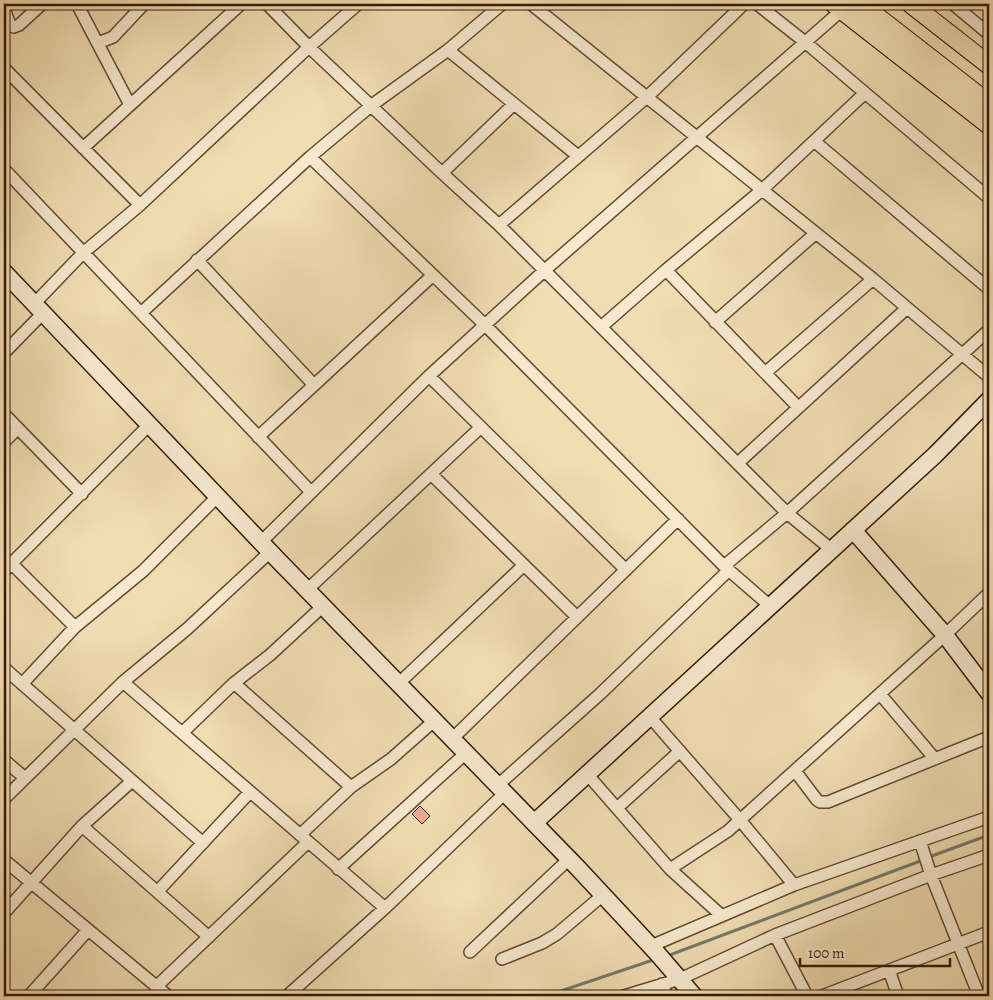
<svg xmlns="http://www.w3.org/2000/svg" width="993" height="1000" font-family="Alegreya,serif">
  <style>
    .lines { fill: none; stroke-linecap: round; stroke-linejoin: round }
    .stream { stroke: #737b6b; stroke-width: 3 }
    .building { fill: #eaab96; stroke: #361906 }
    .street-casing { stroke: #654a31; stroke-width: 14 }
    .secondary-casing { stroke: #361906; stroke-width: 19 }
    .primary-casing { stroke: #361906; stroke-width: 20 }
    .highway-casing { stroke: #361906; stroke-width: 22 }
    .street { stroke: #f6e9ce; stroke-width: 11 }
    .secondary { stroke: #f6e9ce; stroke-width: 16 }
    .primary { stroke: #f1ddb3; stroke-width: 18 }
    .highway { stroke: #f1ddb3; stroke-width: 20 }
  </style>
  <rect width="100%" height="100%" fill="#f1ddb3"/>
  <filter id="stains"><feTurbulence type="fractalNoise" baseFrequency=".004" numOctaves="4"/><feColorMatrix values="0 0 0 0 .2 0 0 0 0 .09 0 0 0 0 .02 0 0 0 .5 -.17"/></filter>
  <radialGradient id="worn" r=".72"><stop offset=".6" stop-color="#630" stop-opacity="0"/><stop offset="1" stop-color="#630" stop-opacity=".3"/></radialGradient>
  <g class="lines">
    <path class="stream" d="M929,857l60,-22
      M667,956l256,-96
      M546,996l110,-37"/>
  </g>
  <path class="building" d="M420,806l10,10 -8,8 -10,-10z"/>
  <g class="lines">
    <g class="street-casing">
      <path id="street" d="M77,4l53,101
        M267,4l42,43 133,126 57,52 288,288 45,37
        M531,4l342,275 116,98
        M757,4l48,38 184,156
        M953,4l36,30
        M4,8l6,17 4,2 5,-2 23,-21
        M98,43l15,-6 31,-33
        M448,50l130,106
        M4,68l136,137
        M814,141l175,148
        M83,148l158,-144
        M310,157l62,-52 76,-55 54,-46
        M4,169l307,323
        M442,173l72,-69
        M499,225l148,-128 97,-93
        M197,260l117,125
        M666,270l132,137
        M34,304l49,-51 57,-48 169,-158 49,-43
        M141,313l169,-156 175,168 239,241 46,40
        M715,322l101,-89
        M601,327l65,-57 96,-80 103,-97
        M4,353l39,-40
        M765,373l108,-94
        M429,376l197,194
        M4,414l78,80
        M258,437l175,-162
        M4,442l13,-13
        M738,463l169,-155
        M431,474l146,143
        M261,542l168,-166 116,-106 297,-260
        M11,563l64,64
        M724,566l63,-53 202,-183
        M4,571l146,-147
        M307,590l174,-163
        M989,593l-44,42 -205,185 54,65 195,-68
        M4,668l199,175
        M123,682l262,226
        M234,683l117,104
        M22,684l53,-57 68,-56 75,-75
        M398,684l126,-119
        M880,694l55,65
        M182,733l52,-50 36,-28 53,-49
        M452,739l226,-220
        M4,760l21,18
        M795,771l22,29 3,2h8l161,-65
        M587,774l83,95 58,-38 12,-11 -90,-103
        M498,785l102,-91 129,-124
        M4,799l119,-117 64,-53 83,-77
        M617,808l63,-57
        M82,826l127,111
        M300,835l51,-48 40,-28 44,-39
        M920,841l11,34 48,121
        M4,860l164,136
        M338,869l128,-116
        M670,869l52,47
        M158,891l92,-99
        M4,913l78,-87 50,-45
        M775,935l32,61
        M651,946l143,-61
        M470,952l99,-93
        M502,959l40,-16 15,-9 46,-39
        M889,970l9,26
        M662,984l5,12
        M156,987l152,-145
        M29,996l59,-66
        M287,996l98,-88 120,-115
        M624,996l56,-17 95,-44 156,-60 58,-20
        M822,996l167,-64"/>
    </g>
    <g class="secondary-casing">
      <path id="secondary" d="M4,272l273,287 299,307 81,87 37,43
        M853,530l92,105 44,58
        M534,823l401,-368 54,-55"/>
    </g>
    <g class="primary-casing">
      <path id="primary" d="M834,4l155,121
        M911,4l78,61"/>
    </g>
    <g class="highway-casing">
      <path id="highway" d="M859,4l130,101"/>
    </g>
    <use href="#street" class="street"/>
    <use href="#secondary" class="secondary"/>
    <use href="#primary" class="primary"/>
    <use href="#highway" class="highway"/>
  </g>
  <rect width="993" height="1000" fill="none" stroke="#f1ddb3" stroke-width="20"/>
  <rect x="5" y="5" width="983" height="990" fill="none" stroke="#361906" stroke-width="2.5"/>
  <rect x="10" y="10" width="973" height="980" fill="none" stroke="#361906"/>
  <path d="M800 958v8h150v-8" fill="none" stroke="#361906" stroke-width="2.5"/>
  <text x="808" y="958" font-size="15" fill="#361906" stroke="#f6e9ce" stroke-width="4" paint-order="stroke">100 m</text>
  <rect width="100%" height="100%" filter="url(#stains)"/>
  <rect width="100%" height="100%" fill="url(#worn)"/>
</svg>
